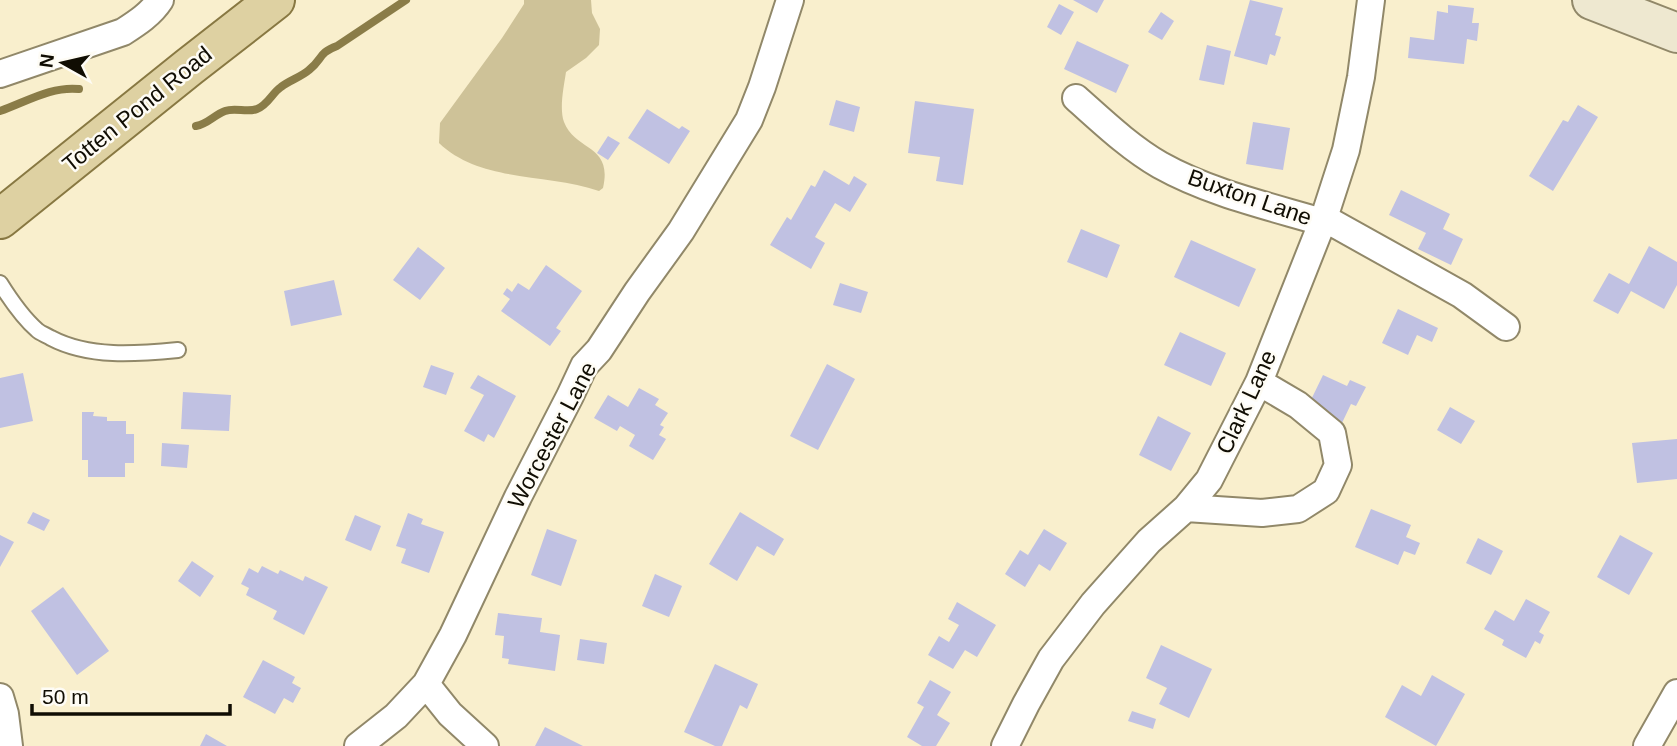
<svg xmlns="http://www.w3.org/2000/svg" width="1677" height="746" font-family="Arial,sans-serif">
  <style>
    .green { fill: #cec298 }
    .lines { fill: none; stroke-linecap: round; stroke-linejoin: round }
    .stream { stroke: #8a7c48; stroke-width: 8 }
    .building { fill: #c0c1e2 }
    .lane-casing { stroke: #918869; stroke-width: 18 }
    .street-casing { stroke: #918869; stroke-width: 30 }
    .secondary-casing { stroke: #918869; stroke-width: 42 }
    .primary-casing { stroke: #887842; stroke-width: 42 }
    .lane { stroke: #fff; stroke-width: 14 }
    .street { stroke: #fff; stroke-width: 26 }
    .secondary { stroke: #eee8d0; stroke-width: 38 }
    .primary { stroke: #ded1a2; stroke-width: 38 }
    .labels { text-anchor: middle; dominant-baseline: central; stroke-width: 5; stroke-linejoin: round; paint-order: stroke }
    .street-label { font-size: 23px; fill: #100d03; stroke: #fefcf5 }
  </style>
  <rect width="100%" height="100%" fill="#f9efcd"/>
  <path class="green" d="M524,0h67l1,13 8,16 -1,16 -13,13 -20,14c-2,14 -7,36 -2,50 12,30 49,22 39,66l-4,3c-52,-18 -118,-8 -160,-48l1,-20 62,-85 22,-34z"/>
  <g class="lines">
    <path class="stream" d="M0,111c26,-9 51,-25 79,-22
      M196,126c12,-2 18,-11 29,-15 10,-4 22,2 32,-2 11,-4 15,-16 24,-22 9,-7 20,-10 28,-17 14,-11 9,-17 28,-24l69,-46"/>
  </g>
  <path class="building" d="M1073,0h31l-7,13z
    M1250,0l33,8 -8,27 6,2 -6,19 -5,-2 -3,11 -33,-9z
    M1059,4l15,8 -13,23 -14,-8z
    M1448,5l26,3 -2,15h7l-2,18 -10,-2 -3,25 -56,-6 2,-21 24,3 3,-29 11,2z
    M1161,12l13,9 -12,19 -14,-8z
    M1077,41l52,24 -13,28 -52,-24z
    M1207,45l24,6 -7,34 -25,-5z
    M836,100l24,7 -6,25 -25,-7z
    M915,101l59,8 -11,76 -27,-4 4,-24 -32,-4z
    M1578,105l20,12 -45,74 -24,-15 34,-56 5,2z
    M647,109l32,20 3,-3 8,5 -21,33 -41,-26z
    M1253,122l37,6 -7,42 -37,-6z
    M608,136l12,7 -12,17 -11,-7z
    M824,170l25,15 5,-9 13,8 -17,28 -15,-9 -20,34 10,6 -14,26 -41,-24 17,-28 4,3 20,-35 4,2z
    M1401,190l49,24 -7,15 20,10 -12,26 -33,-16 8,-16 -37,-18z
    M1081,229l39,16 -13,33 -40,-16z
    M1191,240l65,29 -17,38 -65,-30z
    M1649,246l28,16v23l-13,24 -33,-18 -13,23 -25,-13 16,-28 20,11z
    M418,247l27,21 -25,32 -27,-20z
    M546,265l36,26 -26,37 5,3 -11,15 -49,-35 9,-12 -7,-5 4,-6 5,4 6,-9 11,7z
    M334,280l8,35 -51,11 -7,-35z
    M840,283l28,9 -7,21 -28,-8z
    M1398,309l40,19 -6,14 -15,-7 -9,20 -26,-12z
    M1180,332l46,21 -15,33 -47,-21z
    M827,364l28,15 -37,71 -28,-14z
    M431,365l23,8 -8,22 -23,-8z
    M23,373l10,48 -33,7v-50z
    M478,375l38,21 -22,42 -6,-4 -4,8 -20,-11 20,-36 -14,-7z
    M1323,375l24,11 3,-6 16,7 -10,19 -5,-2 -9,19 -34,-17z
    M639,388l20,11 -4,6 13,8 -8,12 4,2 -5,8 7,4 -13,21 -24,-14 6,-11 -15,-9 -3,5 -23,-13 14,-23 20,12z
    M183,392l48,3 -2,36 -48,-2z
    M1450,407l25,14 -14,23 -24,-14z
    M82,412h12l-1,4 14,1v4h19v13h8v29h-9v14h-37v-17h-6z
    M1158,416l33,17 -20,38 -32,-16z
    M1677,439v40l-40,4 -5,-40z
    M162,443l27,2 -2,23 -26,-2z
    M1371,509l40,16 -5,12 14,6 -5,12 -11,-4 -6,14 -43,-18z
    M33,512l17,8 -6,11 -17,-8z
    M740,512l44,27 -10,17 -17,-10 -20,35 -28,-17z
    M408,513l15,6 -2,5 23,8 -15,41 -28,-10 5,-14 -10,-3z
    M355,515l26,11 -10,25 -26,-11z
    M547,529l30,11 -16,46 -30,-11z
    M1044,529l23,14 -17,28 -11,-7 -14,23 -20,-13 15,-24 8,5z
    M0,535l14,7 -14,25z
    M1620,535l33,18 -24,42 -32,-18z
    M1478,538l25,13 -12,24 -25,-12z
    M192,561l22,15 -14,21 -22,-16z
    M262,566l16,8 2,-4 23,11 2,-5 23,11 -24,48 -31,-16 4,-8 -31,-16 3,-7 -8,-4 8,-16 9,5z
    M655,574l27,12 -13,31 -27,-11z
    M63,587l46,64 -32,24 -46,-64z
    M1526,599l24,13 -11,20 5,3 -4,9 -5,-3 -9,17 -24,-13 2,-5 -20,-11 11,-19 19,11z
    M957,602l39,23 -19,32 -12,-7 -12,19 -25,-14 11,-19 10,6 10,-17 -11,-6z
    M498,613l44,5 -2,14 20,3 -5,36 -47,-7 1,-5 -7,-1 2,-22 -9,-1z
    M580,639l27,4 -3,21 -27,-4z
    M1161,645l51,24 -23,49 -30,-14 8,-16 -21,-10z
    M263,660l32,17 -3,6 9,5 -8,15 -9,-5 -9,16 -32,-17z
    M715,664l43,20 -11,25 -7,-4 -18,41h-7l-31,-14z
    M1432,675l33,19 -29,52 -51,-29 17,-32 19,11z
    M930,680l21,12 -14,23 13,8 -14,23h-14l-15,-9 17,-30 -7,-4z
    M1132,711l24,8 -3,10 -25,-8z
    M545,727l38,19h-48z
    M206,734l21,12h-27z"/>
  <g class="lines">
    <g class="lane-casing">
      <path id="lane" d="M0,283c10,16 22,34 37,47 3,3 9,5 14,8 38,20 85,16 127,12"/>
    </g>
    <g class="street-casing">
      <path id="street" d="M0,74l123,-42c14,-9 28,-18 37,-32
        M1076,98c27,24 53,49 84,67 50,28 108,41 162,57
        M1324,218l138,77 44,32
        M1186,508l76,5 36,-4 28,-18 12,-26 -6,-32 -34,-28 -39,-23
        M426,684l24,30 35,32
        M0,697l5,17 4,32
        M358,746l38,-30 30,-32 27,-49 65,-138 52,-101 14,-30 15,-16 38,-58 44,-61 68,-111 13,-33 28,-87
        M1005,746l21,-42 25,-45 42,-55 56,-63 37,-33 23,-28 50,-98 65,-164 22,-68 15,-73 10,-77
        M1647,746l30,-53"/>
    </g>
    <g class="secondary-casing">
      <path id="secondary" d="M1592,0l85,33"/>
    </g>
    <g class="primary-casing">
      <path id="primary" d="M0,219l189,-152 86,-67"/>
    </g>
    <use href="#lane" class="lane"/>
    <use href="#street" class="street"/>
    <use href="#secondary" class="secondary"/>
    <use href="#primary" class="primary"/>
  </g>
  <g class="labels">
    <g class="street-label">
      <text transform="translate(137 109) rotate(-39)">Totten Pond Road</text>
      <text transform="translate(1250 197) rotate(19)">Buxton Lane</text>
      <text transform="translate(1246 402) rotate(-65)">Clark Lane</text>
      <text transform="translate(552 435) rotate(-62)">Worcester Lane</text>
    </g>
  </g>
  <g transform="translate(63 63) rotate(278)" stroke="#fefcf5" stroke-width="5" paint-order="stroke">
  <path d="M0-5L12 26L0 18L-12 26Z" fill="#100d03"/>
  <text y="-10" font-size="19" font-weight="bold" text-anchor="middle" fill="#100d03">N</text>
  </g>
  <path d="M32 704v10h198v-10" fill="none" stroke="#100d03" stroke-width="3.5"/>
  <text x="42" y="704" font-size="21" fill="#100d03" stroke="#fefcf5" stroke-width="5" paint-order="stroke">50 m</text>
</svg>
